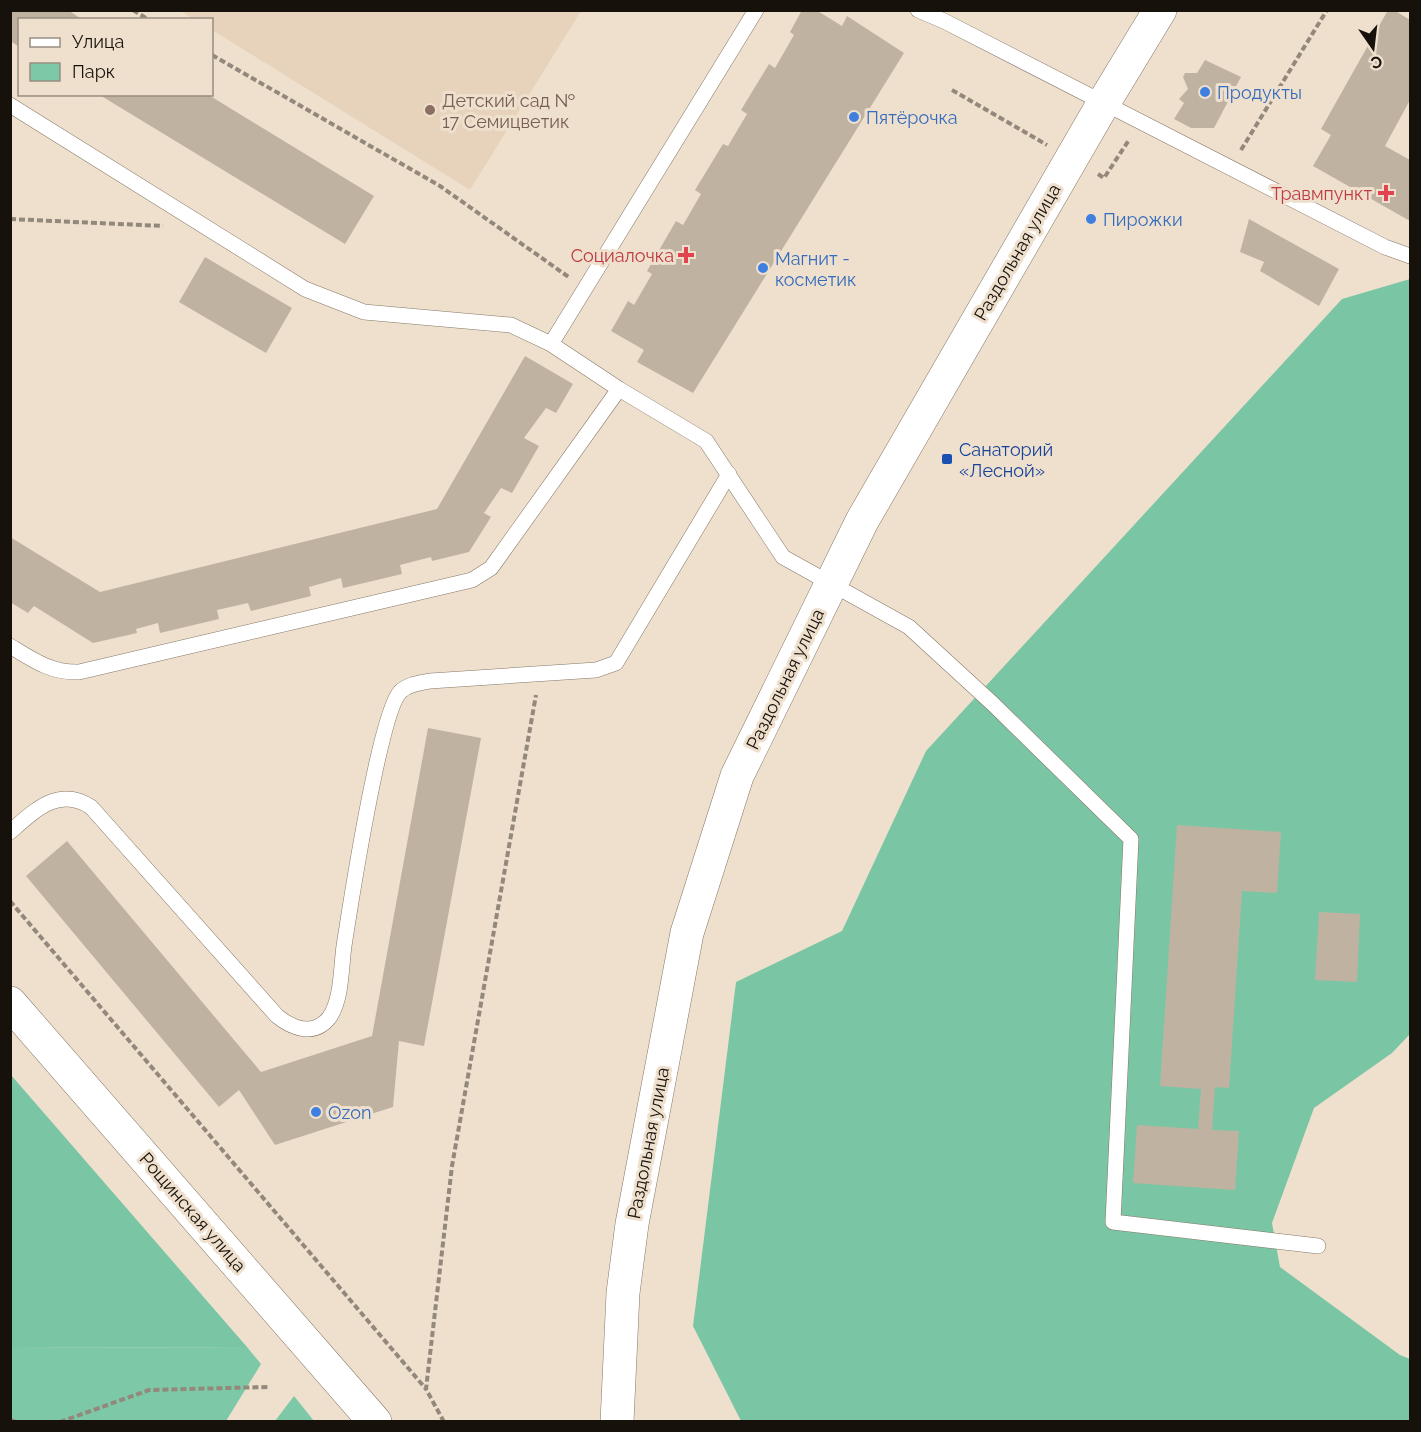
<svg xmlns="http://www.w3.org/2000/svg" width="1421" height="1432" font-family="Raleway,sans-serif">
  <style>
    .built { fill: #e7d3bb }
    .green { fill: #7dc8a7 }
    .forest { fill: #7ac6a4 }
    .building { fill: #c0b2a1 }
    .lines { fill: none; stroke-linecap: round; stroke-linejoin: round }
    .lane-casing { stroke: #857767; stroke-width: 16 }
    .secondary-casing { stroke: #857767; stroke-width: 34 }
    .path { stroke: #93887c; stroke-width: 4; stroke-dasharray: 6 3; stroke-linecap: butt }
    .lane { stroke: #fff; stroke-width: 15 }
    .secondary { stroke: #fff; stroke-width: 33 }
    .shop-dot { fill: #3f7fe0; stroke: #efe0ce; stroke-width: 2 }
    .education-dot { fill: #8d6e63; stroke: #efe0ce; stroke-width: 2 }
    .health-dot { fill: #e0444e; stroke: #efe0ce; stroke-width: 2 }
    .transit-dot { fill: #1a4fb4; stroke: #efe0ce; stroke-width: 2 }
    .labels { text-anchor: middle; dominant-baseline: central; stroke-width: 6; stroke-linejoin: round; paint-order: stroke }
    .shop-label { font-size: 18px; fill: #366cbe; stroke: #efe0ce; text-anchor: start }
    .education-label { font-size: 18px; fill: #785e54; stroke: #efe0ce; text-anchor: start }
    .health-label { font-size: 18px; fill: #be3a42; stroke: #efe0ce; text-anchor: end }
    .street-label { font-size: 18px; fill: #16110b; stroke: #efe0ce }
    .transit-label { font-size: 18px; fill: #164399; stroke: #efe0ce; text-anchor: start }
  </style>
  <rect width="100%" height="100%" fill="#efe0ce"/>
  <path class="built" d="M180,11h401l-111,179 -258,-160v-10l-18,-1z"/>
  <path class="green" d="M247,1347l14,17 -35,57h-215l-1,-73z
    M294,1396l20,25h-39z"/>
  <path class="forest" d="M1410,279v755l-18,19 -78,55 -42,115 8,44 120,88 10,4v62h-669l-48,-95 43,-344 106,-51 84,-180 416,-452z
    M10,1075h1l236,272 -236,1z"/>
  <path class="building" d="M10,10h58l15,10h-63v27l-10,-6z
    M802,10h14l26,16 5,-10 57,37 -211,340 -56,-31 7,-12 -33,-19 17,-30 6,4 18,-31 -5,-3 29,-50 7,4 18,-31 -6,-4 28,-46 5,2 19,-32 -6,-4 28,-46 6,4 19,-33 -4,-3z
    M1388,10h6l16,10v80l-25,46 25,14v61l-97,-55 18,-31 -10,-6z
    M1205,60l36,17 -27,51h-23l-17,-9 10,-16 -5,-4 9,-10 -5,-12 2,-4h12z
    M98,94h109l167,102 -29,48z
    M1249,219l90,50 -20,37 -59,-35 4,-9 -24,-10z
    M205,257l87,51 -26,45 -87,-51z
    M525,356l48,28 -17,29 -10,-5 -22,30 15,8 -27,47 -11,-5 -17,25 7,4 -22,35 -37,9 -1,-4 -31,8 2,9 -59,14 -2,-10 -32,9 2,9 -60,15 -3,-8 -31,7 2,9 -59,14 -2,-10 -22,6 1,4 -44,10 -59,-37 -6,7 -18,-11v-65l90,55 337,-83z
    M428,728l53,10 -57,308 -25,-5 -6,66 -118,38 -36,-55 -20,17 -193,-231 41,-35 194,231 111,-36z
    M1177,825l104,7 -4,61 -35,-2 -13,197 -14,-1 -3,43 27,1 -4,59 -102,-7 4,-58 61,4 3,-40 -41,-3z
    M1319,912l41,2 -3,68 -42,-2z"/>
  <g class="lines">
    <g class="lane-casing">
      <path id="lane" d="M918,10l26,11 441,226 25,9
        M10,105l295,184 59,23 147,13 40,19 68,45 87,52 77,116 126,70 84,77 138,135 -18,383 205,24
        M551,344l205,-334
        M10,646c23,14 41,27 69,26l393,-92 19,-12 128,-179
        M10,832c25,-22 49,-46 81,-25l186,209c15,12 36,21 52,2 13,-18 12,-51 15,-72 6,-39 36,-233 56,-254 8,-8 20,-9 30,-11l166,-11 20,-7 113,-189"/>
    </g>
    <g class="secondary-casing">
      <path id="secondary" d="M10,1003l365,419
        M617,1422l6,-129 9,-69 55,-291 50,-157 125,-255 241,-417 57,-94"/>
    </g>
    <path class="path" d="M133,10l16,10
      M212,55l228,131 130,92
      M952,90l95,55
      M1241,150l86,-140
      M1098,174l6,4 25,-38
      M10,219l153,7
      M10,901l416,488
      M10,1420l7,2
      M60,1422l89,-32 119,-3
      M444,1422l-18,-33 26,-223 84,-471"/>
    <use href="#lane" class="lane"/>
    <use href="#secondary" class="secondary"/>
  </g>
  <g class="shop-dot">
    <circle cx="1205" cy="92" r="6"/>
    <circle cx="854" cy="117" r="6"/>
    <circle cx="1091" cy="219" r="6"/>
    <circle cx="763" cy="268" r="6"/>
    <circle cx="316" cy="1112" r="6"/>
  </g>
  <circle class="education-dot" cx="430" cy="110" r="6"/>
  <g class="health-dot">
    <path d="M1383 184h6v6h6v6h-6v6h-6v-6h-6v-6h6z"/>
    <path d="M683 246h6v6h6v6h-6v6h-6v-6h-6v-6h6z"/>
  </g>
  <rect class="transit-dot" x="941" y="453" width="12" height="12" rx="3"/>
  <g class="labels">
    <g class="shop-label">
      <text x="1217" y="92">Продукты</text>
      <text x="866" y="117">Пятёрочка</text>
      <text x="1103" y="219">Пирожки</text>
      <text x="775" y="258">Магнит -<tspan x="775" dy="21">косметик</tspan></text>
      <text x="328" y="1112">Ozon</text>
    </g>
    <g class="education-label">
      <text x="442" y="100">Детский сад №<tspan x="442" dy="21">17 Семицветик</tspan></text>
    </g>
    <g class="health-label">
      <text x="1372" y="193">Травмпункт</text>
      <text x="674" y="255">Социалочка</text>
    </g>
    <g class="street-label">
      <text transform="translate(1017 252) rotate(-60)">Раздольная улица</text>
      <text transform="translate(785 679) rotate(-64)">Раздольная улица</text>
      <text transform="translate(648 1143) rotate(-79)">Раздольная улица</text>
      <text transform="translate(193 1212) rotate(49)">Рощинская улица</text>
    </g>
    <g class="transit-label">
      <text x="959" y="449">Санаторий<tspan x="959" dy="21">«Лесной»</tspan></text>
    </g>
  </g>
  <rect width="1421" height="1432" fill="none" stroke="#16110b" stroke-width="24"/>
  <rect x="18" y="18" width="195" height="78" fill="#efe0ce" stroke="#988d80" stroke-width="1.5"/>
  <rect x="30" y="38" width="30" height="9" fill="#ffffff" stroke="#988d80" stroke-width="1.5"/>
  <text x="72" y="48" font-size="18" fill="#16110b">Улица</text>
  <rect x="30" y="63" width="30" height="18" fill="#7dc8a7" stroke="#988d80" stroke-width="1.5"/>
  <text x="72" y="78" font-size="18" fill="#16110b">Парк</text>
  <g transform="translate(1373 48) rotate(166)" stroke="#efe0ce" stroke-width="4.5" paint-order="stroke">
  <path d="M0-4.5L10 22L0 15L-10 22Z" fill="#16110b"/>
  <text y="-9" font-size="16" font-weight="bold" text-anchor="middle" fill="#16110b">С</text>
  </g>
</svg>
